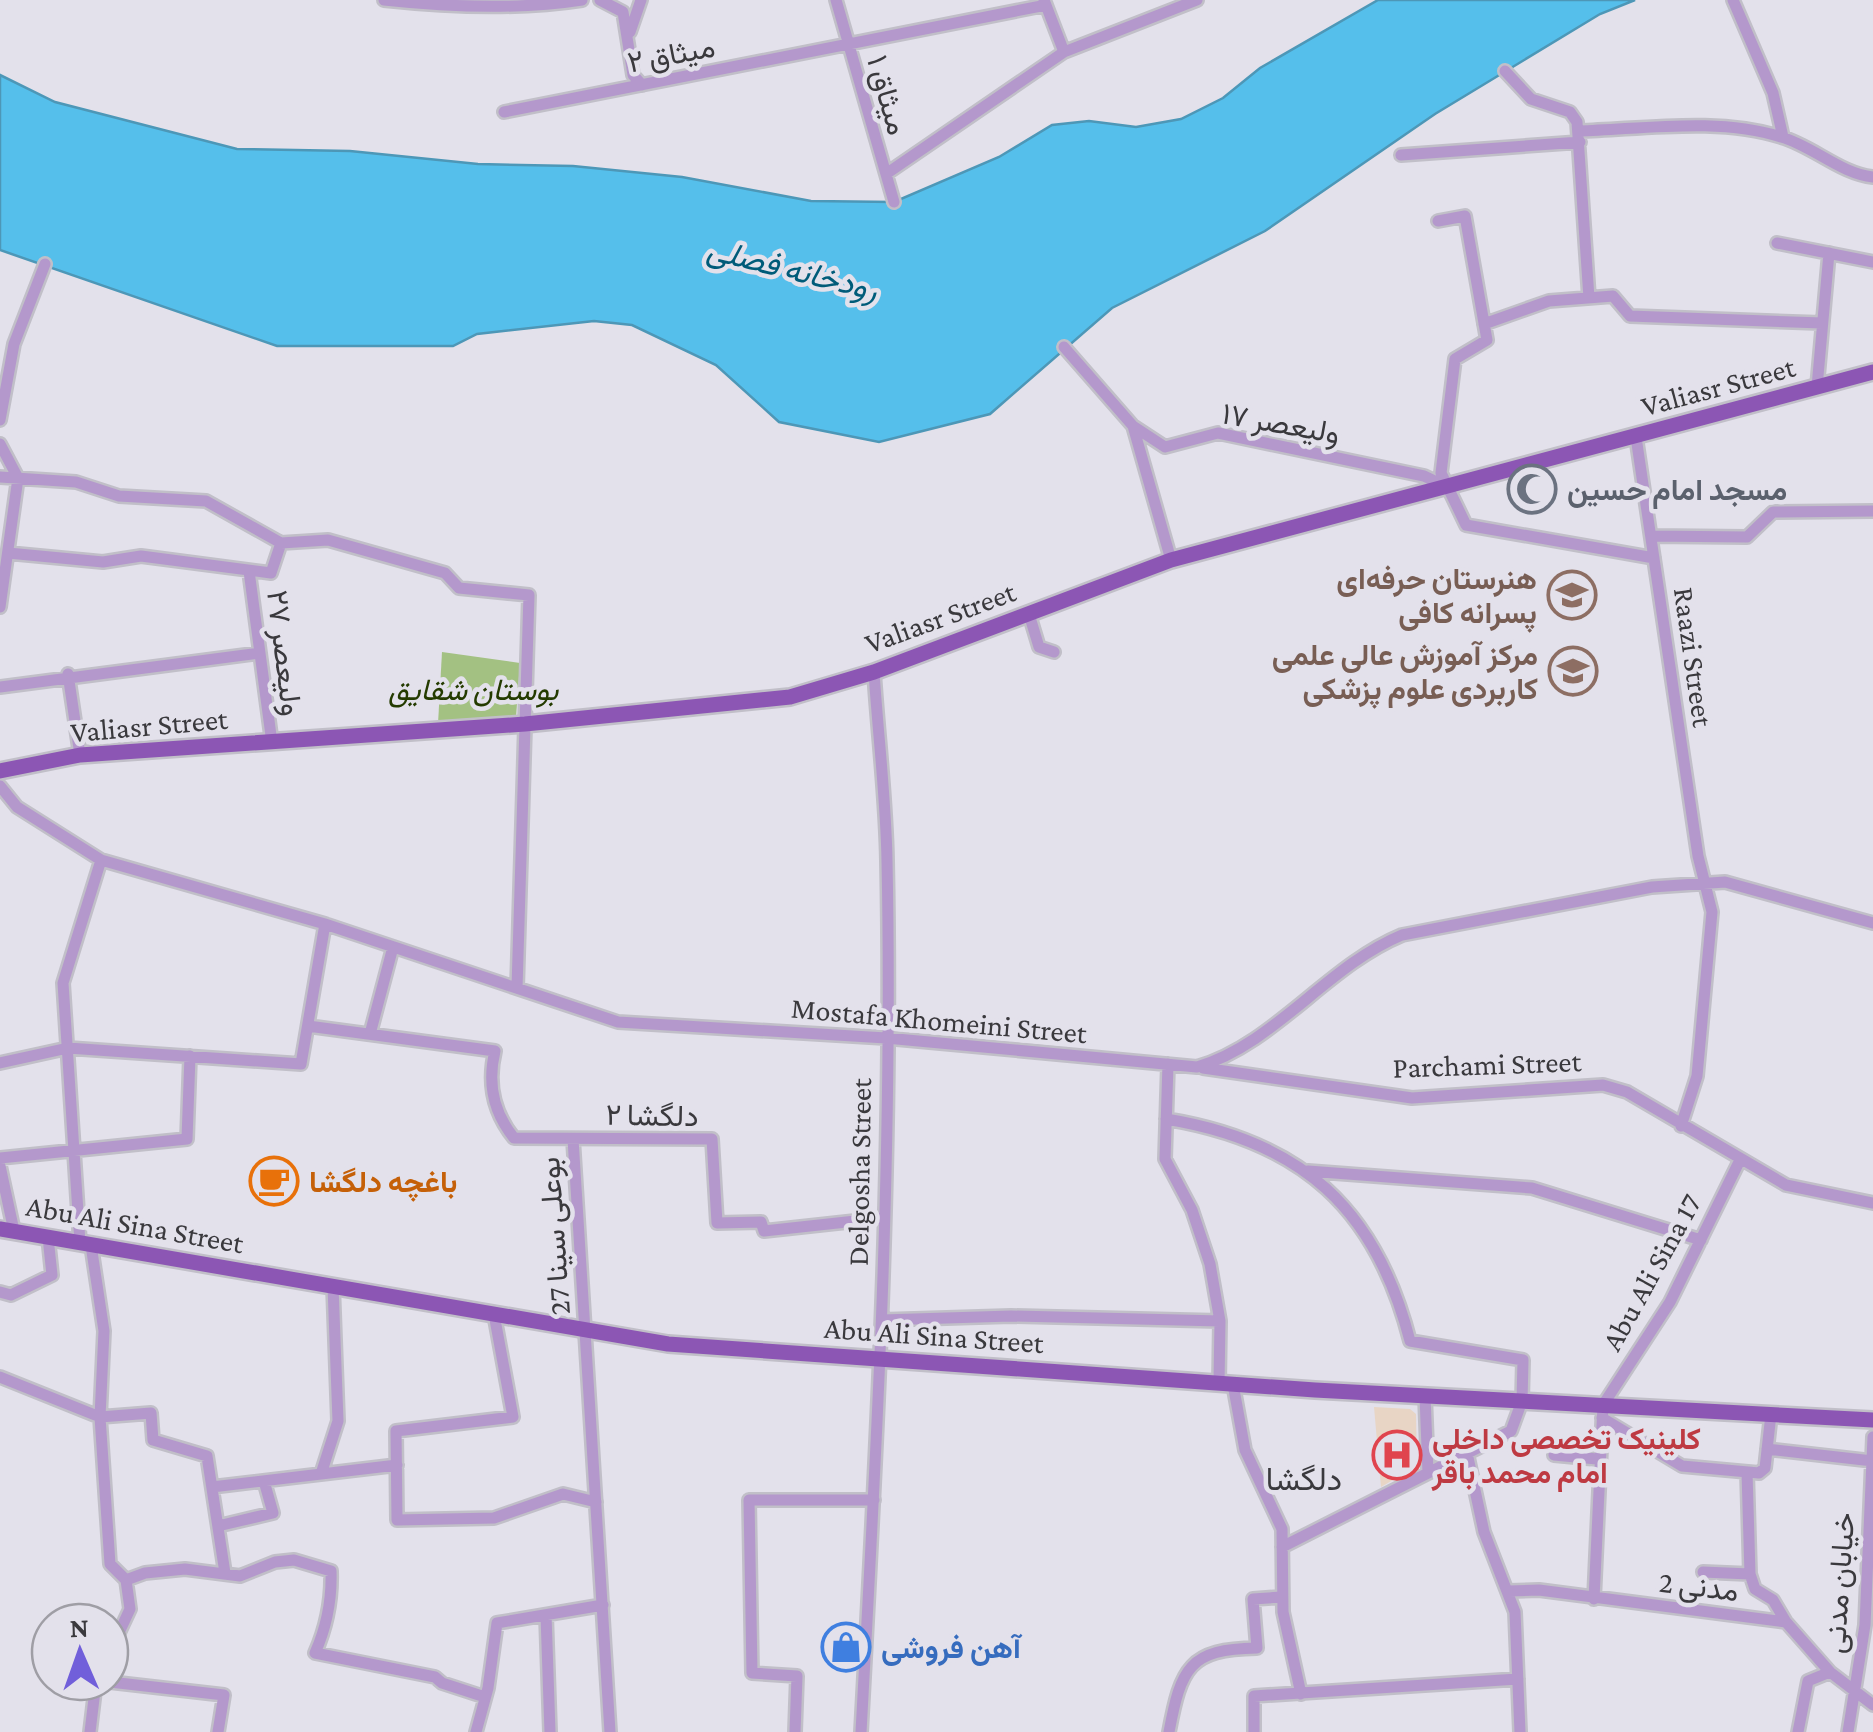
<svg xmlns="http://www.w3.org/2000/svg" width="1873" height="1732" font-family="'Crimson Pro',Vazirmatn,serif">
  <style>
    .medical { fill: #e8d5c5 }
    .green { fill: #a3c182 }
    .water { fill: #55bfeb; stroke: #4d97b7; stroke-width: 2.5 }
    .lines { fill: none; stroke-linecap: round; stroke-linejoin: round }
    .minor-casing { stroke: #c1bfc8; stroke-width: 16 }
    .major-casing { stroke: #c1bfc8; stroke-width: 20 }
    .minor { stroke: #b498cc; stroke-width: 11 }
    .major { stroke: #8c56b4; stroke-width: 15 }
    .labels { text-anchor: middle; dominant-baseline: central; stroke-width: 9; stroke-linejoin: round; paint-order: stroke }
    .street-label { font-size: 30px; fill: #3a393d; stroke: #e3e1eb }
    .worship-label { font-size: 30px; font-weight: bold; fill: #5b616d; stroke: #e3e1eb; text-anchor: start }
    .education-label { font-size: 30px; font-weight: bold; fill: #785e54; stroke: #e3e1eb; text-anchor: end }
    .park-label { font-size: 30px; font-style: italic; fill: #243b00; stroke: #e3e1eb }
    .food-label { font-size: 30px; font-weight: bold; fill: #c56008; stroke: #e3e1eb; text-anchor: start }
    .health-label { font-size: 30px; font-weight: bold; fill: #be3a42; stroke: #e3e1eb; text-anchor: start }
    .shop-label { font-size: 30px; font-weight: bold; fill: #366cbe; stroke: #e3e1eb; text-anchor: start }
    .water-label { font-size: 32px; font-style: italic; fill: #005b79; stroke: #e3e1eb }
    .neighbourhood-label { font-size: 32px; fill: #3a393d; stroke: #e3e1eb }
  </style>
  <rect width="100%" height="100%" fill="#e3e1eb"/>
  <path class="medical" d="M1374,1407l36,2 6,5 1,52 -36,21z"/>
  <path class="green" d="M442,652l78,11 -4,54 -78,7z"/>
  <path class="water" d="M1378,0h257l-35,14 -165,100 -170,117 -153,77 -122,106 -111,28 -100,-20 -63,-57 -84,-40 -38,-4 -117,13 -24,12h-176l-277,-96v-175l55,27 182,47 113,2 128,13 95,2 109,11 129,24 83,1 105,-45 53,-32 37,-4 47,6 45,-8 42,-21 37,-30z"/>
  <g class="lines">
    <g class="minor-casing">
      <path id="minor" d="M384,0c65,7 134,10 198,0
        M600,0l23,12 10,63 9,10
        M836,0l58,202
        M1044,0l20,52
        M1733,0l40,93 10,44
        M630,32l11,-32
        M1505,71l26,28 39,13 7,10 12,176
        M504,112l542,-107
        M1579,131c65,-2 140,-14 202,6 32,9 60,37 92,40
        M1401,155l179,-13
        M886,174l178,-122 133,-52
        M1438,221l27,-5 22,124 -32,19 -14,114 25,52 188,33
        M1777,243l96,19
        M1484,324l65,-23 64,-5 17,20 192,7
        M1064,347l69,79
        M1817,387l12,-134
        M0,420l14,-76 31,-80
        M1636,437l62,419 14,56 -15,164 -16,50
        M0,444l18,34 -18,129
        M0,477l76,5 43,14 87,5 75,42
        M1651,536l96,1 26,-25 100,-1
        M8,553l95,9 38,-6 130,17 10,-30 47,-3 117,33 14,15 70,7 -12,393
        M1171,560l-38,-134 32,21 53,-14 206,43 21,10
        M249,571l23,172
        M1029,614l10,33 15,5
        M68,674l12,81
        M0,687l260,-34
        M0,786l17,21 84,53 224,64 293,98 268,16 311,29c78,-23 130,-101 205,-132l250,-48 73,-5 148,41
        M308,1026l187,25c-8,33 -2,61 19,87l198,1 5,84 44,-1 3,9 119,-13
        M370,1034l23,-87
        M0,1063l68,-15 233,16 24,-140
        M1168,1064l-3,95 27,51 18,54 10,57 -1,62
        M1203,1068l209,30 191,-13 24,7 159,93 87,18
        M1166,1119c135,22 210,89 244,222l113,19 -1,41 -11,30 -229,116
        M573,1139l37,593
        M0,1158l187,-19 3,-83
        M0,1166l14,65
        M1308,1171l224,17 169,52
        M80,1243l-17,-260 38,-123
        M91,1245l13,86 -4,86 10,147 16,16
        M0,1292l11,3 41,-20 -4,-38
        M494,1314l19,103 -117,14 1,89 97,-2 69,-24 33,8
        M882,1320l129,-4 209,5
        M0,1377l100,40 51,-4 2,27 54,16 18,117
        M1233,1384l12,66 37,79 1,83 18,82
        M1425,1396l3,77
        M1602,1418l80,48 77,7 6,-5 6,-54
        M1767,1449l106,12
        M1467,1453l17,79 31,80 5,120
        M1554,1455l43,4
        M1747,1472l3,102 5,15 18,11 13,22
        M321,1474l17,-53 -5,-135
        M212,1487l185,-22
        M218,1526l55,-13 -9,-32
        M1703,1572l47,2
        M126,1580l19,-7 40,-4 55,7 35,-14 19,-2 37,11c1,30 -4,55 -16,82l120,24 7,6 43,14
        M1509,1591l30,-1 247,32 44,50 43,33
        M1594,1599l9,-194 67,-103 70,-142
        M546,1615l4,117
        M110,1652l20,-43 -4,-29
        M110,1682l114,13 -6,37
        M90,1732l6,-50
        M476,1732l12,-44 9,-65 106,-18
        M795,1732l2,-56 -45,-3 -3,-173h125
        M861,1732c16,-290 32,-580 26,-871 -1,-63 -9,-126 -13,-189
        M1169,1732c12,-64 20,-83 88,-84l-4,-49 28,-2
        M1254,1732v-36l264,-17
        M1798,1732l10,-51 22,-9
        M1848,1732l17,-107 8,-188"/>
    </g>
    <g class="major-casing">
      <path id="major" d="M0,771l80,-16 445,-31 265,-27 84,-25 297,-112 702,-188
        M0,1229l668,115 647,46 558,30"/>
    </g>
    <use href="#minor" class="minor"/>
    <use href="#major" class="major"/>
  </g>
  <defs>
    <g id="mosque-ring" transform="scale(2.5)"><circle r="9.5" fill="#e3e1eb" stroke="#6b7280" stroke-width="1.5"/><path d="M3.5-4.9A6 6 0 1 0 3.5 4.9A5 5 0 1 1 3.5-4.9Z" fill="#6b7280"/></g>
    <g id="school-ring" transform="scale(2.5)"><circle r="9.5" fill="#e3e1eb" stroke="#8d6e63" stroke-width="1.5"/><path d="M0-5L7-2L0 1L-7-2ZM-4 1L0 2.5L4 1V4Q0 6-4 4Z" fill="#8d6e63"/></g>
    <g id="university-ring" transform="scale(2.5)"><circle r="9.5" fill="#e3e1eb" stroke="#8d6e63" stroke-width="1.5"/><path d="M0-5L7-2L0 1L-7-2ZM-4 1L0 2.5L4 1V4Q0 6-4 4Z" fill="#8d6e63"/></g>
    <g id="cafe-ring" transform="scale(2.5)"><circle r="9.5" fill="#e3e1eb" stroke="#e8710a" stroke-width="1.5"/><path d="M-5.5-4.5H6V0H3Q3 3.5 0 3.5H-2.5Q-5.5 3.5-5.5 0ZM3-3.2v2h1.7v-2ZM-6 4.5H4V6H-6Z" fill="#e8710a"/></g>
    <g id="hospital-ring" transform="scale(2.5)"><circle r="9.5" fill="#e3e1eb" stroke="#e0444e" stroke-width="1.5"/><path d="M-5-5h3v3.5h4V-5h3V5h-3V1.5h-4V5h-3Z" fill="#e0444e"/></g>
    <g id="shop-ring" transform="scale(2.5)"><circle r="9.5" fill="#e3e1eb" stroke="#3f7fe0" stroke-width="1.5"/><path d="M-5-2.5h2.3a2.7 3.5 0 0 1 5.4 0H5L5.5 6h-11ZM-1.5-2.5h3a1.5 2.3 0 0 0-3 0Z" fill="#3f7fe0"/></g>
  </defs>
  <g fill-rule="evenodd">
    <use href="#mosque-ring" x="1532" y="489"/>
    <use href="#school-ring" x="1572" y="595"/>
    <use href="#university-ring" x="1573" y="671"/>
    <use href="#cafe-ring" x="274" y="1181"/>
    <use href="#hospital-ring" x="1397" y="1455"/>
    <use href="#shop-ring" x="846" y="1647"/>
  </g>
  <g class="labels">
    <g class="street-label">
      <text transform="translate(671 54) rotate(-11)">میثاق ۲</text>
      <text transform="translate(888 95) rotate(74)">میثاق ۱</text>
      <text transform="translate(1718 386) rotate(-15)">Valiasr Street</text>
      <text transform="translate(1281 423) rotate(10)">ولیعصر ۱۷</text>
      <text transform="translate(940 617) rotate(-20)">Valiasr Street</text>
      <text transform="translate(285 653) rotate(83)">ولیعصر ۲۷</text>
      <text transform="translate(1694 657) rotate(82)">Raazi Street</text>
      <text transform="translate(149 725) rotate(-5)">Valiasr Street</text>
      <text transform="translate(939 1020) rotate(5)">Mostafa Khomeini Street</text>
      <text transform="translate(1487 1064) rotate(-2)">Parchami Street</text>
      <text transform="translate(652 1115) rotate(1)">دلگشا ۲</text>
      <text transform="translate(859 1172) rotate(-89)">Delgosha Street</text>
      <text transform="translate(135 1224) rotate(10)">Abu Ali Sina Street</text>
      <text transform="translate(554 1236) rotate(-94)">بوعلی سینا 27</text>
      <text transform="translate(1651 1272) rotate(-61)">Abu Ali Sina 17</text>
      <text transform="translate(934 1335) rotate(4)">Abu Ali Sina Street</text>
      <text transform="translate(1839 1583) rotate(-86)">خیابان مدنی</text>
      <text transform="translate(1699 1586) rotate(7)">مدنی 2</text>
    </g>
    <g class="worship-label">
      <text x="1567" y="489">مسجد امام حسین</text>
    </g>
    <g class="education-label">
      <text x="1537" y="578">هنرستان حرفه‌ای<tspan x="1537" dy="34">پسرانه کافی</tspan></text>
      <text x="1538" y="654">مرکز آموزش عالی علمی<tspan x="1538" dy="34">کاربردی علوم پزشکی</tspan></text>
    </g>
    <g class="park-label">
      <text x="473" y="689">بوستان شقایق</text>
    </g>
    <g class="food-label">
      <text x="309" y="1181">باغچه دلگشا</text>
    </g>
    <g class="health-label">
      <text x="1432" y="1438">کلینیک تخصصی داخلی<tspan x="1432" dy="34">امام محمد باقر</tspan></text>
    </g>
    <g class="shop-label">
      <text x="881" y="1647">آهن فروشی</text>
    </g>
    <g class="water-label">
      <text transform="translate(793 269) rotate(14)">رودخانه فصلی</text>
    </g>
    <g class="neighbourhood-label">
      <text x="1304" y="1479">دلگشا</text>
    </g>
  </g>
  <g transform="translate(80 1652) rotate(358)"><circle r="48" fill="#e3e1eb" stroke="#9f9ea5" stroke-width="2.5"/>
  <path d="M0-8L18 38L0 25L-18 38Z" fill="#715fda"/>
  <text y="-15" font-size="28" font-weight="bold" text-anchor="middle" fill="#3a393d">N</text>
  </g>
</svg>
